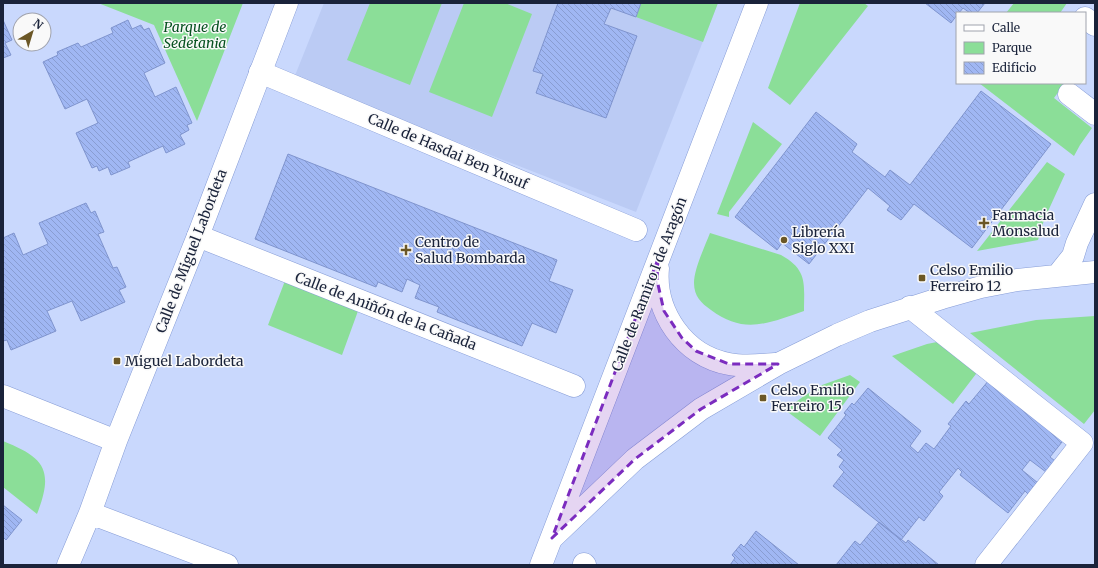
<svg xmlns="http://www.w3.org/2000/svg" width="1098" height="568" font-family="Merriweather,serif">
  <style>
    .built { fill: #bbcbf4 }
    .green { fill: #8bde98 }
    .building { fill: url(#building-back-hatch); stroke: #7f94ce }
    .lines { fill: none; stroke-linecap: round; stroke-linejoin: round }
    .pedestrian-casing { stroke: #869cd6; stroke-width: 23 }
    .minor-casing { stroke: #869cd6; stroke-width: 23 }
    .pedestrian { stroke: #fff; stroke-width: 22 }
    .minor { stroke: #fff; stroke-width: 22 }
    .marked { fill: #7b2cbf; fill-opacity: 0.2; stroke: #7b2cbf; stroke-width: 3; stroke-dasharray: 8 5; stroke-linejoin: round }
    .poi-dot { fill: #6b5726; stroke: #f9f9f9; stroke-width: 1.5 }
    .labels { text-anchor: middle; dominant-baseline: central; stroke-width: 3; stroke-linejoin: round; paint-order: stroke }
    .park-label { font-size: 14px; font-style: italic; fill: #05511f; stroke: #f9f9f9 }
    .street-label { font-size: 14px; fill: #1a233a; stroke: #f9f9f9 }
    .poi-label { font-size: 14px; fill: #1a233a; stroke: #f9f9f9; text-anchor: start }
  </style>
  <defs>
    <pattern id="building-back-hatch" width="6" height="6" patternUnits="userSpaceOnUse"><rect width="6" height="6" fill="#a0b7f3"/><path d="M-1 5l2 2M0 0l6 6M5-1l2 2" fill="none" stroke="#899dd1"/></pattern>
  </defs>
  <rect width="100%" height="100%" fill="#c9d8fd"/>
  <path class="built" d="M324,3h394l-82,209 -342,-134z"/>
  <path class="green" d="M98,3h145l-46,118 -43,-96z
    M370,3h72l-32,82 -63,-25z
    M464,3h41l27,11 -40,103 -63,-25z
    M641,3h77l-15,39 -67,-25z
    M800,3h64l4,3 -78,99 -22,-17z
    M1014,3h53l-7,10h-54z
    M979,83h86l-11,15 38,30 -12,17 -6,11z
    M753,122l29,22 -53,68v5l-12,-3z
    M1047,162l18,12 -21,46 -6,20 -61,11z
    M710,233l71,22c27,15 23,29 23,56 -35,12 -60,24 -93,-1 -10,-7 -17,-14 -17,-27 0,-14 11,-37 16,-50z
    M288,273l74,27 -20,55 -74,-30z
    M1095,316v94l-11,14 -114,-91 66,-13z
    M942,341l37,29 -26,34 -61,-48 35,-12z
    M850,375l10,7 -40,54 -35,-26 19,-14 18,-11z
    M3,441c42,17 51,29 34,73l-34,-27z"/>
  <path class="building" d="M558,3h83l-5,14 -25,-9 -7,16 33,12 -31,82 -70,-25 7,-19 -10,-3z
    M925,3h60l-8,10h-7l-7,-5 -4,5h-2v2l-6,8z
    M3,20l9,20 -7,3 6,12 -8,3z
    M128,20l4,9 9,-4 3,5 5,-2 16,35 -21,10 11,24 21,-10 16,36 -5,2 2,5 -9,5 5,9 -19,9 -3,-7 -35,16 2,5 -19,8 -3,-8 -9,4 -2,-5 -5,2 -16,-35 22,-10 -11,-24 -22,10 -22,-47 15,-7 -1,-3 21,-9 3,4 32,-14 -2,-5z
    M981,91l70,53 -79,104 -58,-44 -13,16 -14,-10 3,-4 -22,-18 -59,76 -27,-21 -5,7 -42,-33 81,-105 41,32 -5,8 33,25 5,-7 20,15z
    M288,154l269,106 -8,21 24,9 -17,43 -24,-10 -10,23 -85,-34 2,-5 -24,-9 5,-13 -13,-6 -5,13 -24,-10 -2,5 -121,-48z
    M86,203l5,10 4,-2 9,21 -6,2 15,34 4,-1 9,20 -7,3 6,12 -44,19 -9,-20 -25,10 9,20 -45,19 -4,-10 -4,1v-103l11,-5 9,22 25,-11 -9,-21z
    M989,380l77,57 -16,20 5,4 -9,11 -16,-12 -8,10 16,13 -10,11 -3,-3 -17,22 -48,-38 2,-3 -4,-4 -19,24 4,4 -19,25 -5,-4 -18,23 -68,-54 11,-14 -5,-5 5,-7 -7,-5 5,-5 -14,-12 18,-23 -2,-2 8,-10 2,2 14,-17 53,43 -11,15 8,7 8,-10 8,6 17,-23 -3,-2 18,-23 3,3z
    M3,505l19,15 -16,20 -3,-3z
    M879,522l27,21 2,-3 31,25h-103l19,-24 5,4z
    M756,531l43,34h-69l5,-7 -3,-3 9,-11 3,3z"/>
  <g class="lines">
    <g class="pedestrian-casing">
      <path id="pedestrian" d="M1085,18l10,7
        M260,72l376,158
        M1069,94l26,20
        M198,236l376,150
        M910,307l172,136 -96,122
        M584,564l1,1"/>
    </g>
    <g class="minor-casing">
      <path id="minor" d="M658,268c-4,44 26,88 71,96 15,3 31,1 46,0
        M1057,276l16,-20 4,-13 18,-39
        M3,396l113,45
        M90,513l137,52
        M552,538l83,-79 66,-50 77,-45 59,-29 33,-14 72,-23 39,-11 36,-7 78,-8
        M68,565l22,-52 26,-72 82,-205 89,-233
        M541,565l216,-562"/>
    </g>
    <use href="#pedestrian" class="pedestrian"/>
    <use href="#minor" class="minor"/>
  </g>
  <path class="marked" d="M658,259l-1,21 7,31 18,27 14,13 33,13h49l-77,45 -66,50 -83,79z"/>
  <g class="poi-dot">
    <path d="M982 217h4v4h4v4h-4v4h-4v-4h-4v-4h4z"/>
    <circle cx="784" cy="240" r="4"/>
    <path d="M404 244h4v4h4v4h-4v4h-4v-4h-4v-4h4z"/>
    <rect x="918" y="274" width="8" height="8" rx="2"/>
    <rect x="113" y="357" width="8" height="8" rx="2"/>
    <rect x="759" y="394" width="8" height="8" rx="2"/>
  </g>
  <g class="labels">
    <g class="park-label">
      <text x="195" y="27">Parque de<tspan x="195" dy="16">Sedetania</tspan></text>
    </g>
    <g class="street-label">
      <text transform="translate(448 151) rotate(23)">Calle de Hasdai Ben Yusuf</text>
      <text transform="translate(191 251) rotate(-69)">Calle de Miguel Labordeta</text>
      <text transform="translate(649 284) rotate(-69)">Calle de Ramiro I de Aragón</text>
      <text transform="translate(386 311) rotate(21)">Calle de Aniñón de la Cañada</text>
    </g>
    <g class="poi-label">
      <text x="992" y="215">Farmacia<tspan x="992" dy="16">Monsalud</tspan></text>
      <text x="792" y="232">Librería<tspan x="792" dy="16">Siglo XXI</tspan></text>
      <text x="415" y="242">Centro de<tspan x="415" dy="16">Salud Bombarda</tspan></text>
      <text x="930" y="270">Celso Emilio<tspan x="930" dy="16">Ferreiro 12</tspan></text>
      <text x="125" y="361">Miguel Labordeta</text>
      <text x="771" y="390">Celso Emilio<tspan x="771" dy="16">Ferreiro 15</tspan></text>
    </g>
  </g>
  <rect width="1098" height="568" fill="none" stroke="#1a233a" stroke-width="8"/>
  <rect x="956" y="12" width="130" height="72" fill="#f9f9f9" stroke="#a0a3ad"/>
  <rect x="964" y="25" width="20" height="6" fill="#ffffff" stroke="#a0a3ad"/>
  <text x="992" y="32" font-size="12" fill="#1a233a">Calle</text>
  <rect x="964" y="42" width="20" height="12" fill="#8bde98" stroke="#a0a3ad"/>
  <text x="992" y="52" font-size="12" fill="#1a233a">Parque</text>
  <rect x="964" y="62" width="20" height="12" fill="url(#building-back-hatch)" stroke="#a0a3ad"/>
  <text x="992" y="72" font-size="12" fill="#1a233a">Edificio</text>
  <g transform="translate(32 32) rotate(38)"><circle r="19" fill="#f9f9f9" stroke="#a0a3ad"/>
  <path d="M0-3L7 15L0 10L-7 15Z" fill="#6b5726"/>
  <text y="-6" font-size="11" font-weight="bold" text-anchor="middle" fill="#1a233a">N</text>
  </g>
</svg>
